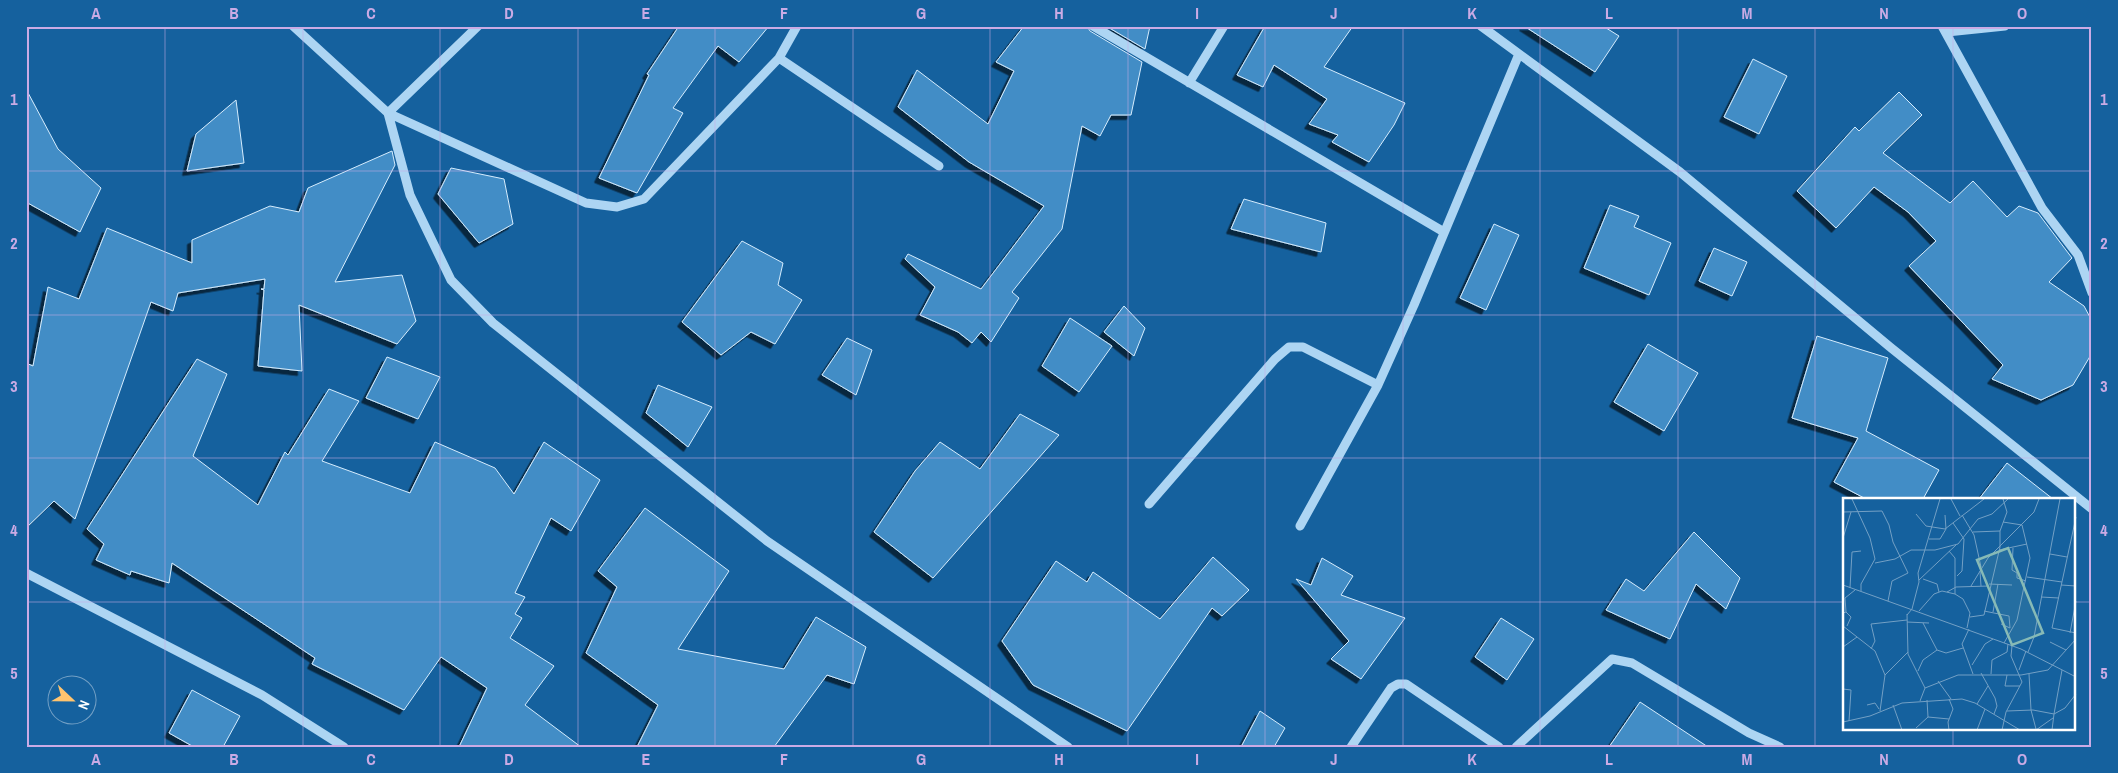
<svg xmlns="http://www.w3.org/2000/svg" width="2118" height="773" font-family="'Archivo Narrow',sans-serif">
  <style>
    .building { fill: #438dc6; stroke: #d5ecfd; filter: url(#shadow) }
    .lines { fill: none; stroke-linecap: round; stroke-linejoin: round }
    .minor { stroke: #add5f3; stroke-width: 9 }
    .grid { fill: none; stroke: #caabe5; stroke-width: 1; stroke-opacity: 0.55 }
    .inset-road { fill: none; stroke: #73a0c5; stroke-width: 1 }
    .view { fill: #87bab6; fill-opacity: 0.15; stroke: #87bab6; stroke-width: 2.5 }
    .inset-edge { fill: none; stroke: #fff; stroke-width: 2.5 }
    .neatline { fill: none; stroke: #caabe5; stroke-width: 2 }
    .grid-label { font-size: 16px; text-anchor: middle; font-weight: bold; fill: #caabe5 }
  </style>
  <defs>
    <filter id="shadow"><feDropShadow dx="-4.5" dy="4.5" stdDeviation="0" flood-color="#0009"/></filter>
  </defs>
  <rect width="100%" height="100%" fill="#15619e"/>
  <path class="building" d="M679,26h90l-30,36 -21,-16 -45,62 10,5 -46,80 -38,-15 50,-103 -2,-1z
    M1024,26h63l3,5 52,31 -11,53h-20l-11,21 -18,-10 -20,103 -50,63 7,6 -28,44 -10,-10 -9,11 -14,-11 -38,-17 15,-28 -30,-28 3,-5 73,35 63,-83 -75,-44 -71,-55 19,-37 71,54 26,-53 -18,-9z
    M1106,26h44l-5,23z
    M1265,26h88l-29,41 81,36 -11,22 -25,37 -37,-20 6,-7 -29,-11 18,-25 -53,-34 -11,22 -26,-12z
    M1524,26h79l16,10 -24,36z
    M1753,59l34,17 -28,58 -35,-17z
    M26,89l32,60 43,39 -21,44 -54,-30z
    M1899,92l23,23 -39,38 67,50 23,-22 34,36 12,-11 19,7 34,45 -23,24 35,24 8,15v32l-19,32 -32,15 -49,-21 11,-14 -94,-99 27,-25 -28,-29 -34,-25 -38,41 -39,-37 58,-64 4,4z
    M236,100l8,63 -57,8 9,-37z
    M392,151l3,14 -60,117 67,-7 14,46 -19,23 -98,-39 3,66 -44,-5 6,-76 -3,-1h3l1,-10 -87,14 -5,18 -22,-9 -76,217 -21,-18 -28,27v-165l7,3 15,-79 31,12 28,-71 85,35v-23l78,-34 29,6 9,-24z
    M451,168l53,11 9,45 -34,19 -41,-49z
    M1244,199l82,24 -5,29 -90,-23z
    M1610,205l29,11 -5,11 37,16 -22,52 -65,-27z
    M1494,224l25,11 -33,75 -26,-12z
    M742,241l41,22 -5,22 24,15 -27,44 -24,-12 -30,23 -39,-33z
    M1714,248l33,14 -15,34 -33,-15z
    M1124,306l21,22 -11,28 -30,-24z
    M1070,318l42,28 -33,46 -37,-26z
    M1817,336l71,22 -22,73 73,39 -16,29h-57l-32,-17 24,-44 -66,-20z
    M847,338l25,12 -16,45 -34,-20z
    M1648,344l50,29 -34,58 -50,-29z
    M387,357l53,20 -22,42 -52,-21z
    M197,359l30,15 -34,82 65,49 27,-53 3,3 41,-66 30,12 -37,60 88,32 25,-51 60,26 19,26 30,-52 56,38 -29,51 -20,-13 -36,75 10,4 -10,17 7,4 -12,20 44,28 -29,39 56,42h-122l28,-59 -46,-31 -37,53 -92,-46 3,-6 -143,-95 -3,20 -38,-12 -1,4 -34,-15 8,-16 -17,-15z
    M658,385l54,22 -24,40 -42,-34z
    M1020,414l39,21 -126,143 -59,-46 41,-61 25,-29 40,27z
    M2007,463l46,36h-74z
    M645,508l84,63 -51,78 106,20 32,-52 50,30 -12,37 -27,-9 -53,72h-137l21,-42 -72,-52 31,-66 -19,-16z
    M1694,532l46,46 -14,31 -30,-25 -26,55 -64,-29 20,-31 18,12z
    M1213,557l36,33 -27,26 -10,-8 -85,123 -94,-46 -31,-44 54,-80 31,21 6,-10 67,47z
    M1322,558l31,18 -12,19 64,23 -44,61 -30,-20 18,-18 -53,-62 15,6z
    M1501,618l33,21 -27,41 -32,-23z
    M192,690l48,26 -17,31h-29l-25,-14z
    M1640,702l68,45h-99z
    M1260,711l25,17 -11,19h-33z"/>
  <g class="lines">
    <path class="minor" d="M293,26l95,87 22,82 41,85 42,43 274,218 301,206
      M478,26l-90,87 198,90 31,4 27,-8 135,-141 18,-32
      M1093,26l351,206
      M1481,26l199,146 210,175 202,162
      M1942,26l100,182 36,47 14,38
      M1947,32l58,-6
      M779,58l160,108
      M1189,83l35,-57
      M1149,504l126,-145 14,-12h14l75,38
      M1300,526l78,-141 36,-80 105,-251
      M26,573l236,122 82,52
      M1351,747l40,-59 7,-4h8l93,63
      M1516,747l96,-88 20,4 117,70 31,14"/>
  </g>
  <path class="grid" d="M165,26v721M303,26v721M440,26v721M578,26v721M715,26v721M853,26v721M990,26v721M1128,26v721M1265,26v721M1403,26v721M1540,26v721M1678,26v721M1815,26v721M1953,26v473M26,171h2066M26,315h2066M26,458h2066M26,602h1818M2074,602h18M1953,729v18"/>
  <g transform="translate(1843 498)">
    <rect width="232" height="232" fill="#15619e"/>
    <path class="inset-road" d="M9,1l18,39 5,21 -14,25v7M108,1l9,17M0,14l39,-1 7,14 4,17 15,31 -16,8 -4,20M73,16l10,12 19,3 39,-30M119,17l12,20 7,32M233,19l-24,111 24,5M160,24l19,3 8,33 -13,62 -13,23M110,25l11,16 -2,32 -5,5M130,34l27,-1M0,40l8,-26M86,41h11l6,-10 -1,-14M170,50l-1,22 5,3v5l9,3M156,52l28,-6M106,53l6,7v36M207,56l17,3M32,65l20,-4 16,-9h24l23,-6 20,-25 14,-5 16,-15M137,73l1,15M184,79l35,5M80,81l14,5 2,8M76,82l37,-35M146,86l23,1M0,87l178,64 55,28M218,87l15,1M128,88l17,-28 46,-46 5,-13M7,90l2,-36 9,-1M104,94l9,-5 33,-1M198,99l18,1M76,113l15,-17 8,-3 13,3 8,5 7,14 -3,15M141,113l25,5 1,12 -9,-4M3,114l5,5 -4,9M150,114l5,-28M0,115l3,-1 -1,-14 10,-8M64,116l1,40 17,34M64,117l5,-6 7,-27 -1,-9 22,-74M127,119l14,-2 16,-68v-16l7,-19 -4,-13M64,124l22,1M80,125l14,27 9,3 17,-5M0,128l32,25 10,24M126,131l-7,15 11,30M227,135l6,-32M207,144l16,8M0,149l14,-10M28,151l4,-8 -4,-17 36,-4M185,154l6,-15 26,-138M129,167l13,-21 8,-5M176,172l7,-19M75,173l5,-11 14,-10M138,175l14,25 2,8 -3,8M148,176l1,-14 15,-8 1,-8M186,176l2,36 5,19M164,177l-2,11h15M95,183l13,18M0,191l8,1 -2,31M106,201l4,10 -5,13 1,8M77,203l5,-13 33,-13h63l27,-5 28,-31M134,206l11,-18M24,207l8,-2 4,6M50,207l9,25M37,213l5,-36 23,-23M164,213l26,-1 21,4 8,-44M85,219l21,2M0,224l27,-6 32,-13 60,-4 13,4 45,27M73,230l12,-11 -1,-17M134,232l8,-21M159,232l4,-18 16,-30 -11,-26 1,-10M193,232l17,-12M209,232l2,-16 11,-6 11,-14"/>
    <path class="view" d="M165,50l35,85 -31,12 -35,-85z"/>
    <rect width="232" height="232" class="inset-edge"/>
  </g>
  <rect width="2118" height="773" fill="none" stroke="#15619e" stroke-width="55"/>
  <g transform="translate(72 700) rotate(112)"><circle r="24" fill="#15619e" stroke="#73a0c5"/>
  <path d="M0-4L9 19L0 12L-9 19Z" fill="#ffc46f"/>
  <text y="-8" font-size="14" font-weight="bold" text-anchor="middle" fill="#ffffff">N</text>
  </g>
  <rect x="28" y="28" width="2062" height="718" class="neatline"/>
  <g class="grid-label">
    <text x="96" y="19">A</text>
    <text x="234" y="19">B</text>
    <text x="371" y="19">C</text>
    <text x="509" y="19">D</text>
    <text x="646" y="19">E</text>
    <text x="784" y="19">F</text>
    <text x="921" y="19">G</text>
    <text x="1059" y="19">H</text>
    <text x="1197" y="19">I</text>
    <text x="1334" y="19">J</text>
    <text x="1472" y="19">K</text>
    <text x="1609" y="19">L</text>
    <text x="1747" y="19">M</text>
    <text x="1884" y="19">N</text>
    <text x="2022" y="19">O</text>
    <text x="14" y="105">1</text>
    <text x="2104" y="105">1</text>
    <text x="14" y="249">2</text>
    <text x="2104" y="249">2</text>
    <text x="14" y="392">3</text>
    <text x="2104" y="392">3</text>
    <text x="14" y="536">4</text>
    <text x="2104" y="536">4</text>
    <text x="14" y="679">5</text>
    <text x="2104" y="679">5</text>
    <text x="96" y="765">A</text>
    <text x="234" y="765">B</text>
    <text x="371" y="765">C</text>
    <text x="509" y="765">D</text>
    <text x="646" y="765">E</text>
    <text x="784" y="765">F</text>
    <text x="921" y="765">G</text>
    <text x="1059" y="765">H</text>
    <text x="1197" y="765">I</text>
    <text x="1334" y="765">J</text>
    <text x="1472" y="765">K</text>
    <text x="1609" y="765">L</text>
    <text x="1747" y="765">M</text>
    <text x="1884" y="765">N</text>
    <text x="2022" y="765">O</text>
  </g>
</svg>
